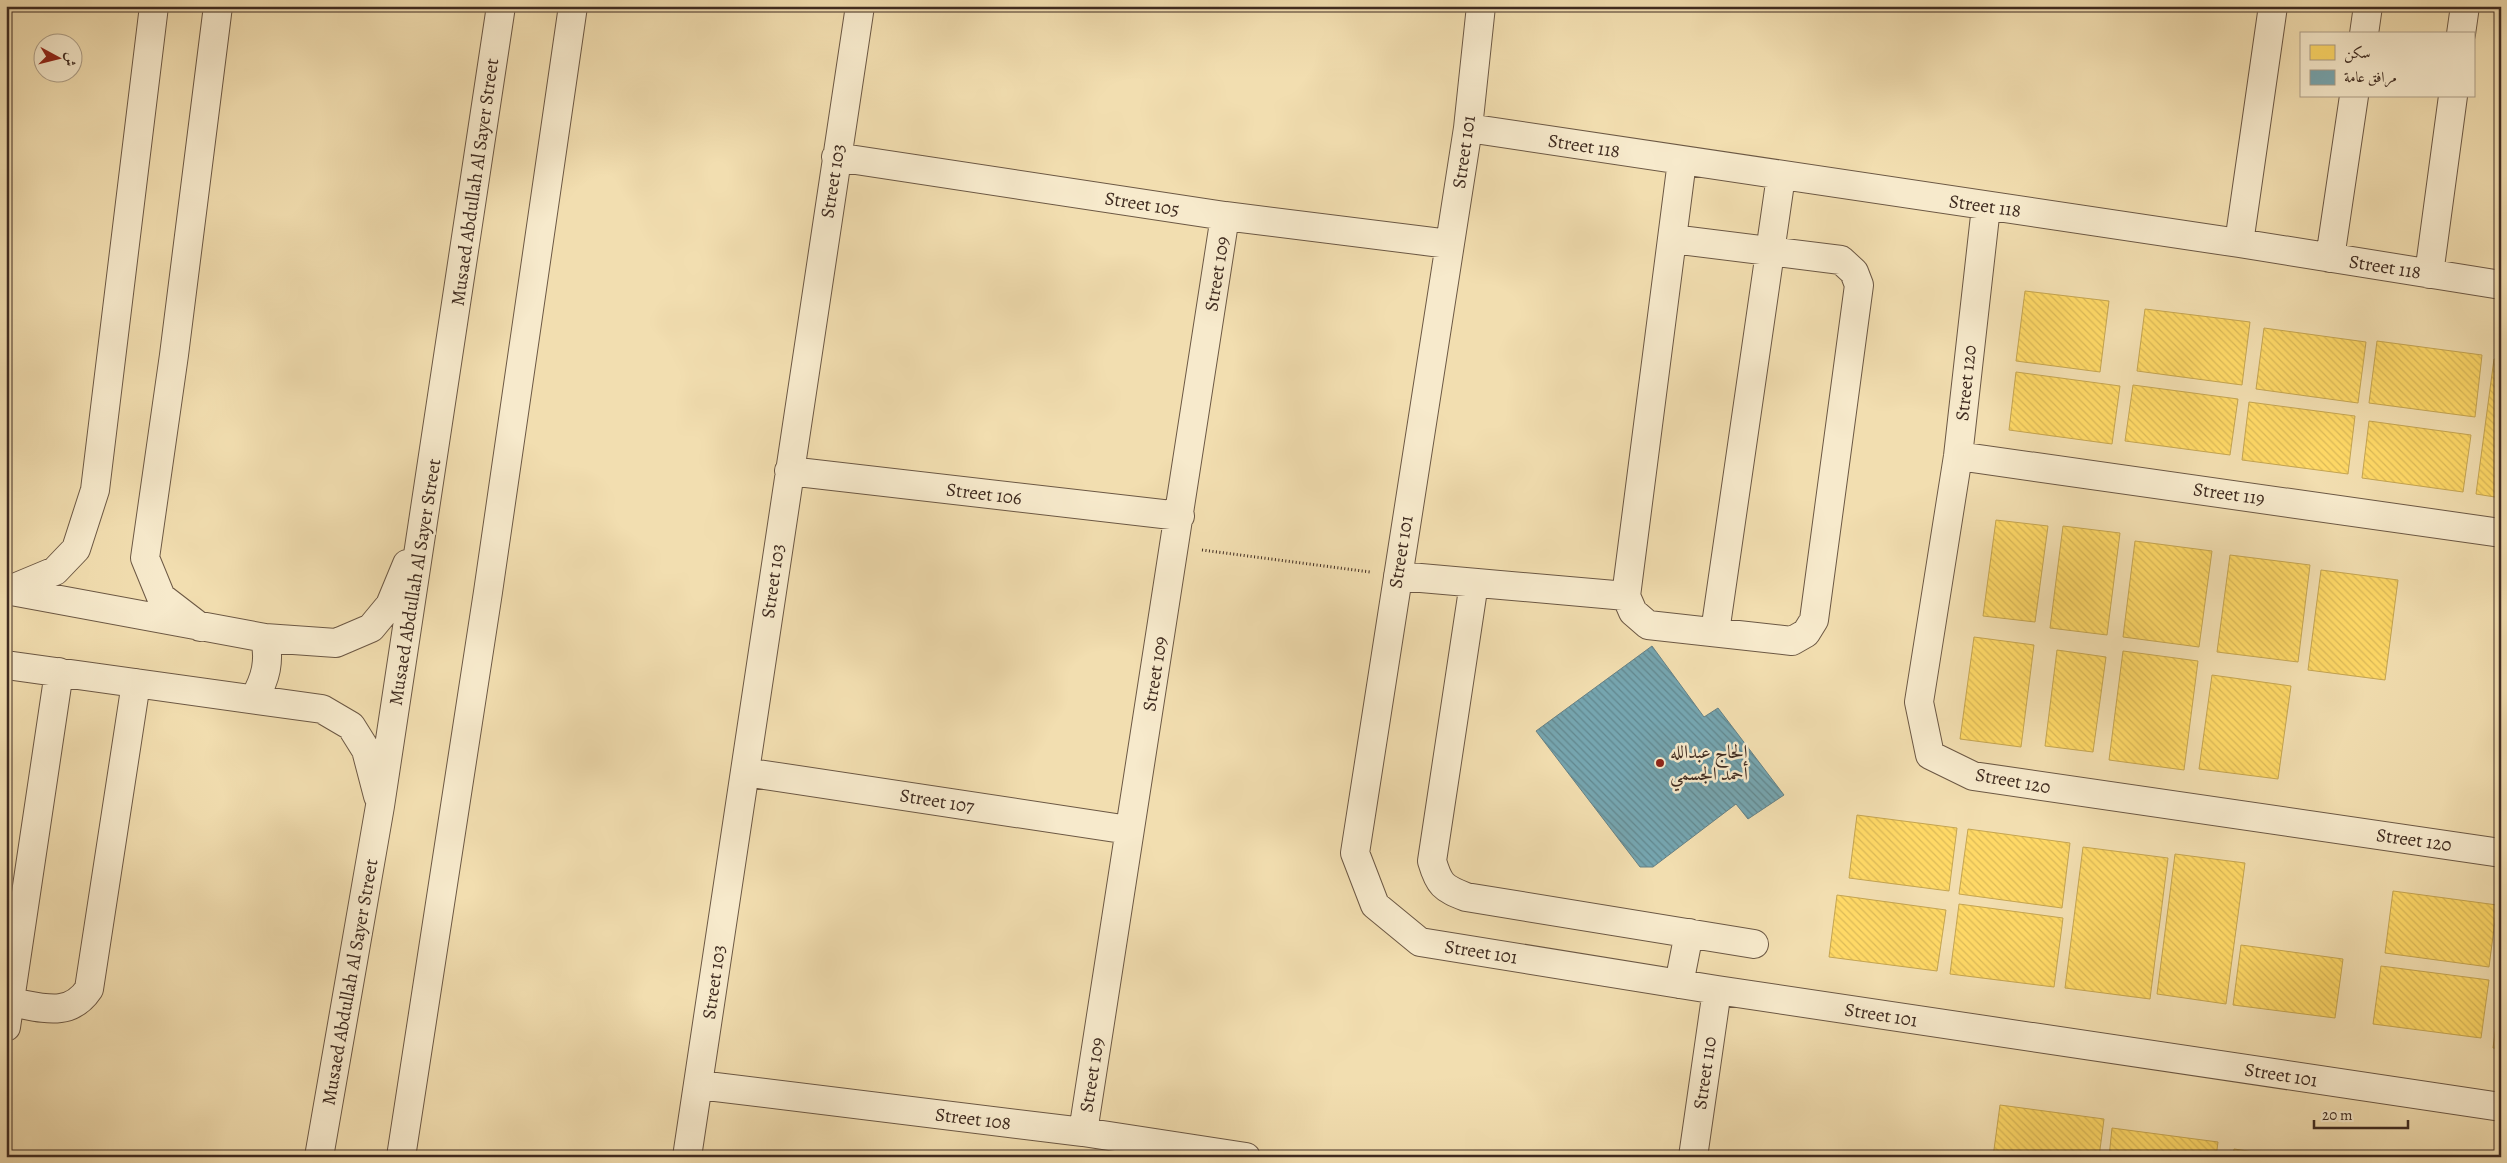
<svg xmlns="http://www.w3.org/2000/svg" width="2507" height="1163" font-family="Alegreya,Amiri,serif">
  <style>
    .homes { fill: url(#homes-back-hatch); stroke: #c5a551 }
    .public { fill: url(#public-back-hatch); stroke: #668084 }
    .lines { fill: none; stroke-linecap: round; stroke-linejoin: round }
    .minor-casing { stroke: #6c5844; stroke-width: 30 }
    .path { stroke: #3f2b20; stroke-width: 3; stroke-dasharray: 1 2.5; stroke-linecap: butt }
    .minor { stroke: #f7eacc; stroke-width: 28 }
    .poi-dot { fill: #8f2418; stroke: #f7eacc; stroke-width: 2 }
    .labels { text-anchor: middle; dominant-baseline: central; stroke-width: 5; stroke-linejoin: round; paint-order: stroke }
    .street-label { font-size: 19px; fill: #3f2b20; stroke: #f7eacc }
    .poi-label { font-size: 19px; fill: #3f2b20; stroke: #f7eacc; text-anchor: start }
  </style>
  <defs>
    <pattern id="homes-back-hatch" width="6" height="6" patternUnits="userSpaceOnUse" patternTransform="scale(1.25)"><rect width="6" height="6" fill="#ffd966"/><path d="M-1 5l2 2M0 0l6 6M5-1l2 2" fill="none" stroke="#dcba58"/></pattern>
    <pattern id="public-back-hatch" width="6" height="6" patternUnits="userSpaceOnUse" patternTransform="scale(1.25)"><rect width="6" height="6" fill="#76a5af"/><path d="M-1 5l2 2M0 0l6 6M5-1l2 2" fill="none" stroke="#62878e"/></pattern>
  </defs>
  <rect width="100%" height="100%" fill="#f2deb0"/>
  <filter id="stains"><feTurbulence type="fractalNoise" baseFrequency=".004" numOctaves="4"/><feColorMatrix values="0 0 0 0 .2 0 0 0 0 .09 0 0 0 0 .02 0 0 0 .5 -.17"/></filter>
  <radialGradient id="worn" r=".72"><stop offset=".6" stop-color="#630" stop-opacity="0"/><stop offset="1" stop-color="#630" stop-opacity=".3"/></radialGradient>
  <path class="homes" d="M2025,291l84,10 -9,71 -84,-11z
    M2145,309l105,13 -8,63 -105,-14z
    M2264,328l102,14 -8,61 -102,-14z
    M2377,341l105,14 -7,62 -106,-14z
    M2494,359l7,1v138l-25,-4z
    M2016,372l104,14 -8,58 -103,-14z
    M2133,385l105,14 -8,56 -105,-14z
    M2249,402l106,14 -7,58 -106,-14z
    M2369,421l102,14 -8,57 -101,-14z
    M1996,520l52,6 -13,96 -52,-6z
    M2063,526l57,7 -13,102 -57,-7z
    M2135,541l77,10 -13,96 -76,-10z
    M2230,555l80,10 -12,97 -81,-10z
    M2321,570l77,10 -13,100 -77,-10z
    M1974,637l60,8 -13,102 -61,-8z
    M2057,650l49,7 -13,95 -48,-6z
    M2123,651l75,10 -14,109 -75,-10z
    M2212,675l79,11 -13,93 -79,-10z
    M1857,815l100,13 -8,63 -100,-13z
    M1968,829l102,14 -8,65 -103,-14z
    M2083,847l85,11 -18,141 -85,-11z
    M2175,854l70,9 -19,141 -69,-10z
    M2393,891l104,14 -8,62 -104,-14z
    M1837,895l109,15 -9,61 -108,-14z
    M1959,904l104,14 -9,69 -104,-13z
    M2241,945l102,14 -8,59 -102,-13z
    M2381,966l108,14 -8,58 -108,-14z
    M2501,987v62l-8,-1z
    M2000,1105l104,14 -5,38h-106z
    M2112,1128l106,14 -2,15h-107z
    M2234,1149l56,8h-57z"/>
  <path class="public" d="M1652,646l52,71 14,-9 66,87 -36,24 -12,-15 -83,63h-13l-104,-136z"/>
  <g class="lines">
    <g class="minor-casing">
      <path id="minor" d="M1481,6l-13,122 -113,725 20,52 45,37 297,48 784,117
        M2364,34l4,-28
        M2461,34l4,-28
        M1468,128l771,115 262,42
        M836,157l389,59 224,28
        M1986,207l-28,249 -39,246 11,53 43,21 528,77
        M1672,239l169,21 13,12 5,13 -45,335 -8,13 -14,8 -144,-16 -15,-13 -7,-16 56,-435
        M2239,243l34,-237
        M2330,258l24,-162
        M2429,274l24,-178
        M1958,456l543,77
        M789,471l391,45
        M1398,576l228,20
        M1474,583l-42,278c7,24 11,27 34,36l288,47
        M6,590l259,48 71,5 35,-15 19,-23 17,-41
        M7,591l48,-20 21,-22 19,-59 59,-484
        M200,627l-39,-30 -16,-39 29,-203 44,-349
        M1715,632l66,-456
        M6,665l316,44 29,17 15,24 12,46
        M254,699c12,-21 16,-38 11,-61
        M745,772l384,58
        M1679,984l10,-51
        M10,1002c31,5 59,17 79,-13l47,-306
        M6,1027l53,-355
        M699,1085l384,47 163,25
        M1083,1132c47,-305 96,-610 142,-916
        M319,1157l61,-351 121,-800
        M401,1157l87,-565 85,-586
        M687,1157l173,-1151
        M1693,1157l24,-167"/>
    </g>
    <path class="path" d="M1202,550l168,22"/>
    <use href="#minor" class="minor"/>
  </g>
  <circle class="poi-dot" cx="1660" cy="763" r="5"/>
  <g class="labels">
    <g class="street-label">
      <text transform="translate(1584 146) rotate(9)">Street 118</text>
      <text transform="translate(1464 152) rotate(-82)">Street 101</text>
      <text transform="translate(833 181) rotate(-81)">Street 103</text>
      <text transform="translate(475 182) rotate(-82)">Musaed Abdullah Al Sayer Street</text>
      <text transform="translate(1142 204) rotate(9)">Street 105</text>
      <text transform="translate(1985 206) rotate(8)">Street 118</text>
      <text transform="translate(2385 267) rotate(9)">Street 118</text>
      <text transform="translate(1217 274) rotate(-81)">Street 109</text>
      <text transform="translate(1966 383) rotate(-84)">Street 120</text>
      <text transform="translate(984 494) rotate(7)">Street 106</text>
      <text transform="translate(2229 494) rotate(8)">Street 119</text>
      <text transform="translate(1401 552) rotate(-81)">Street 101</text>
      <text transform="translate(773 581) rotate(-82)">Street 103</text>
      <text transform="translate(415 582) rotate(-81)">Musaed Abdullah Al Sayer Street</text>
      <text transform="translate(1155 674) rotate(-81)">Street 109</text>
      <text transform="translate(2013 781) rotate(10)">Street 120</text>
      <text transform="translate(937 801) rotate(9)">Street 107</text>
      <text transform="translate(2414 840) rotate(8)">Street 120</text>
      <text transform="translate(1481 952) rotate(9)">Street 101</text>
      <text transform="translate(350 982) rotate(-80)">Musaed Abdullah Al Sayer Street</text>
      <text transform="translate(714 982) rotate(-82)">Street 103</text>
      <text transform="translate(1881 1015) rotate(9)">Street 101</text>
      <text transform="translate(1705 1073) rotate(-82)">Street 110</text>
      <text transform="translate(1092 1075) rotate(-81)">Street 109</text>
      <text transform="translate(2281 1075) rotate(9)">Street 101</text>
      <text transform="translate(973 1119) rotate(7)">Street 108</text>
    </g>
    <g class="poi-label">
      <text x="1670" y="752">الحاج عبدالله<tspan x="1670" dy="22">أحمد الجسمي</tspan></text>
    </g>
  </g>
  <rect width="2507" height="1163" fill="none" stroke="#f2deb0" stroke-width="25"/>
  <rect x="8" y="8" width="2492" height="1148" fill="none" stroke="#3f2b20" stroke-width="2.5"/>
  <rect x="12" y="12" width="2482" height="1138" fill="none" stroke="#3f2b20"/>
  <rect x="2300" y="32" width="175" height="65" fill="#f7eacc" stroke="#ad9e87"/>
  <rect x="2310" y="45" width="25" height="15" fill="#ffd966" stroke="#ad9e87"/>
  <text x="2344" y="58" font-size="15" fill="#3f2b20">سكن</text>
  <rect x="2310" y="70" width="25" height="15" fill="#76a5af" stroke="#ad9e87"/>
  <text x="2344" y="82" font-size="15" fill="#3f2b20">مرافق عامة</text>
  <g transform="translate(58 58) rotate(97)"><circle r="24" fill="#f7eacc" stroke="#ad9e87"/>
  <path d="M0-4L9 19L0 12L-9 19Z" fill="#8f2418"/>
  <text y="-8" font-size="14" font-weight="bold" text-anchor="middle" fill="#3f2b20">ش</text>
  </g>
  <path d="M2314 1120v8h94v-8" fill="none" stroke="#3f2b20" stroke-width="2.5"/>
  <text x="2322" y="1120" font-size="15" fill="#3f2b20" stroke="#f7eacc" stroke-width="4" paint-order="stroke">20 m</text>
  <rect width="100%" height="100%" filter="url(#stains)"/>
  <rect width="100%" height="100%" fill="url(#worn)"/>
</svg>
